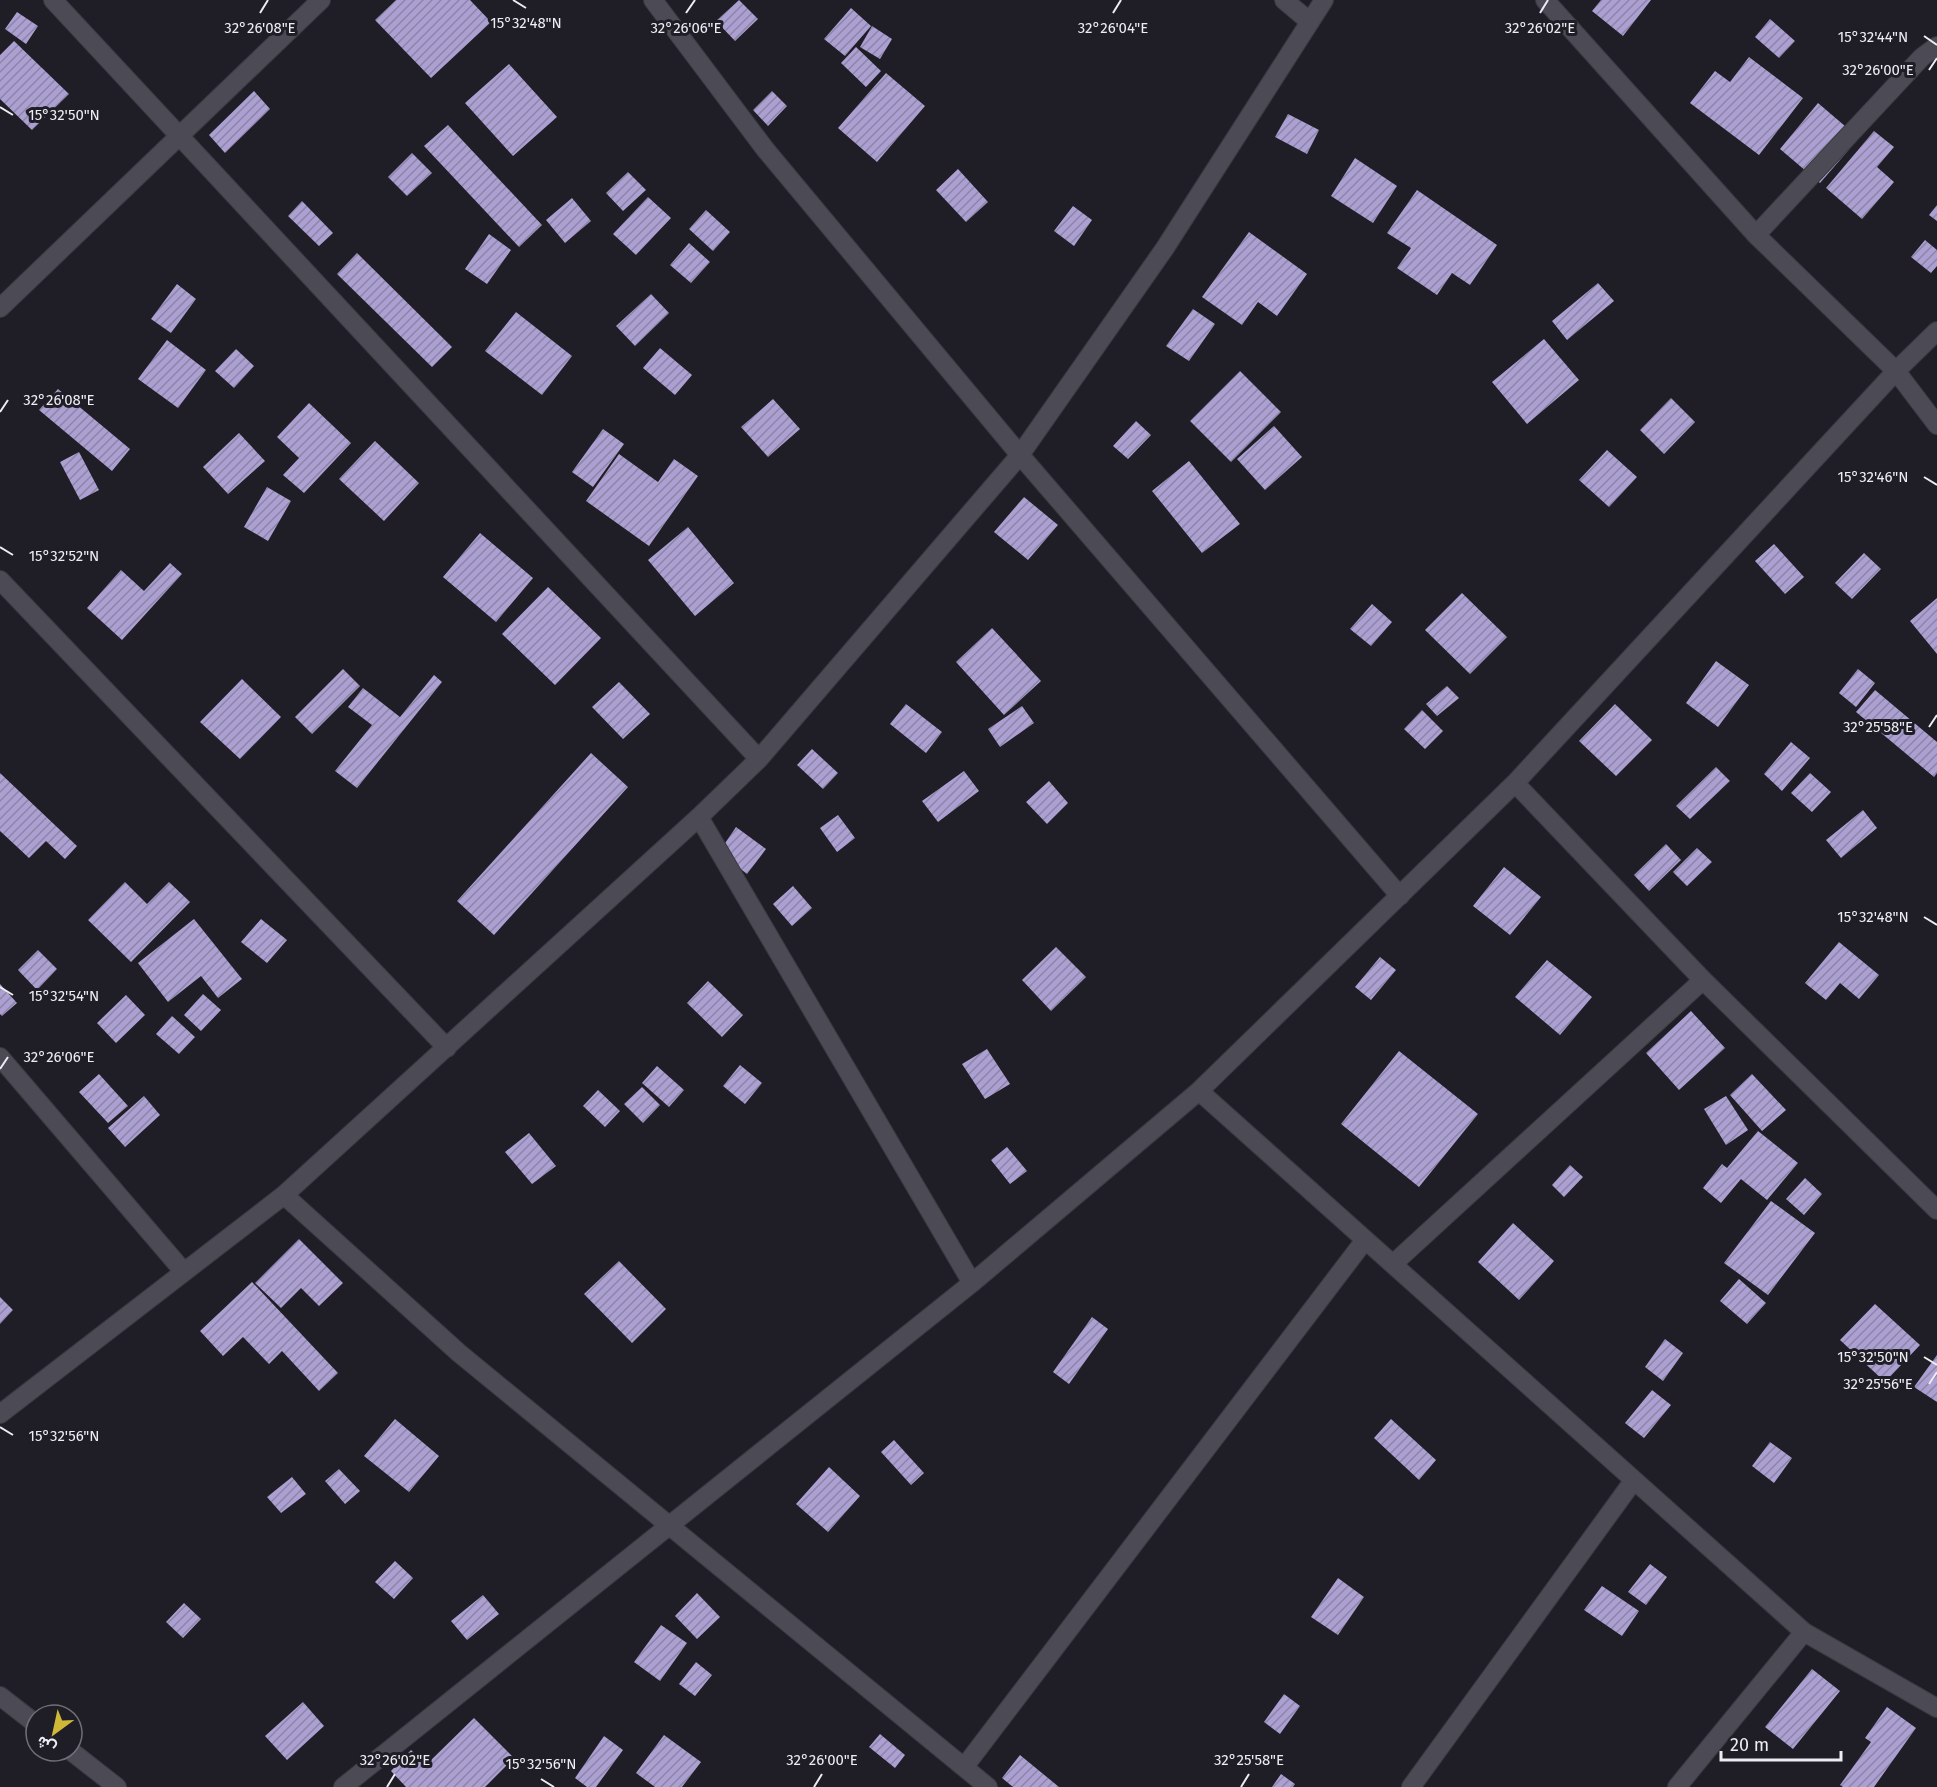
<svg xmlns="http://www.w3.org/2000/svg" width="1937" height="1787" font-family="'Fira Sans',Vazirmatn,sans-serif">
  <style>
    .building { fill: url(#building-hatch) }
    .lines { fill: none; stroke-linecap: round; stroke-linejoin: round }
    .minor-casing { stroke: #3b3941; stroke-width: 20 }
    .minor { stroke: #4c4a54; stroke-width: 18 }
    .ticks { fill: none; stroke: #edecf2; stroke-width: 2 }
    .ticks-label { font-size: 15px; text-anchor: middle; fill: #edecf2; stroke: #1f1d26; stroke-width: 6; stroke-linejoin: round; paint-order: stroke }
  </style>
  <defs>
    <pattern id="building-hatch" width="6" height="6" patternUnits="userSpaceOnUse" patternTransform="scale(1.5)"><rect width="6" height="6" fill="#aba0d1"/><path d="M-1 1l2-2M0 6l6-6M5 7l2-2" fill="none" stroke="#8d85a8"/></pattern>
  </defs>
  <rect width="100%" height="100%" fill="#1f1d26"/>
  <path class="building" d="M396,0h74l21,22 -60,56 -56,-58z
    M739,0l19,19 -23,22 -19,-20z
    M1601,0h50l-28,36 -31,-25z
    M851,8l20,18 -26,30 -21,-17z
    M17,12l21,14 -12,18 -21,-15z
    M1770,19l25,22 -16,17 -24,-21z
    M872,26l20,13 -12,20 -20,-12z
    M14,41l55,53 -37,36 -32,-31v-44z
    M856,47l25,24 -15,16 -25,-24z
    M1749,57l54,41 -44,57 -69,-52 25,-32 15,11z
    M509,64l48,53 -44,39 -48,-53z
    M886,73l39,33 -48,56 -39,-34z
    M254,91l16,18 -45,44 -16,-18z
    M772,91l15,15 -19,20 -15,-16z
    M1818,103l41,35 -39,45 -40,-34z
    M1288,114l31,16 -12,24 -32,-17z
    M448,125l94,100 -23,22 -95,-101z
    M1874,131l20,16 -17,20 17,15 -32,37 -36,-31z
    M412,153l20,20 -25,23 -19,-19z
    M1355,158l42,28 -24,37 -42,-27z
    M958,169l30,33 -22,20 -30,-32z
    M628,172l18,18 -23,21 -17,-18z
    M1417,190l80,55 -27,40 -18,-12 -15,22 -40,-27 14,-20 -24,-15z
    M648,197l23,21 -35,37 -23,-21z
    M572,198l19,23 -26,22 -19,-23z
    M302,201l31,32 -14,13 -31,-30z
    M1937,205v16l-8,-6z
    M1073,206l19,14 -18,26 -20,-15z
    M706,210l24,22 -17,19 -24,-22z
    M1249,232l58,42 -30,42 -19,-14 -16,23 -40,-28z
    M489,234l22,16 -24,34 -22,-15z
    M1925,240l12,10v16l-6,7 -20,-16z
    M689,243l21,19 -19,21 -21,-18z
    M357,253l95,94 -20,20 -95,-93z
    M1598,283l16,18 -47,39 -15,-19z
    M177,284l19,15 -25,34 -20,-14z
    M651,294l18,19 -34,33 -19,-20z
    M1193,309l22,15 -26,37 -23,-15z
    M516,312l56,44 -30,39 -57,-44z
    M1544,339l35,41 -52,44 -35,-42z
    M167,340l39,30 -28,38 -40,-29z
    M660,348l32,27 -17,20 -32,-27z
    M236,349l18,17 -20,22 -19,-17z
    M1240,371l41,41 -50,50 -41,-41z
    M58,389l72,60 -18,22 -73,-61z
    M1671,398l24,24 -31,32 -24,-24z
    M773,399l27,30 -32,28 -27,-30z
    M309,403l42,40 -47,50 -21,-18 16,-17 -22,-21z
    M1136,421l15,14 -23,24 -15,-13z
    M1274,426l28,31 -37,33 -28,-31z
    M603,429l21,15 -31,43 -21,-15z
    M239,433l26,28 -37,33 -25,-27z
    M375,441l44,42 -35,38 -45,-42z
    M1607,450l30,27 -28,30 -30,-27z
    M79,452l20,38 -19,10 -20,-38z
    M619,454l39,28 16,-23 24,17 -49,70 -63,-45z
    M1189,461l51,63 -38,29 -50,-62z
    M267,487l24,14 -23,40 -24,-14z
    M1024,497l34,28 -30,35 -34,-28z
    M688,527l46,56 -39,33 -47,-56z
    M480,533l53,45 -37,44 -53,-45z
    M1774,544l30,33 -19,17 -30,-33z
    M1864,553l17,16 -29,30 -17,-16z
    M170,563l12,11 -60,66 -35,-32 34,-38 23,21z
    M548,587l53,51 -46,47 -53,-51z
    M1462,593l45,44 -37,37 -45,-44z
    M1937,598v56l-27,-33z
    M1372,604l20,18 -21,24 -21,-17z
    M992,628l49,53 -37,34 -48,-53z
    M1716,661l33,24 -31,42 -32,-24z
    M343,669l17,17 -48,48 -17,-17z
    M1858,669l17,14 -19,24 -17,-14z
    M434,675l8,7 -85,106 -22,-17 37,-46 -24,-18 15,-19 37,29z
    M242,679l39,38 -41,42 -40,-37z
    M619,682l31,32 -27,25 -31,-32z
    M1447,686l12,12 -22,18 -11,-12z
    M1875,690l62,52v31l-3,4 -78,-65z
    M906,704l36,28 -16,21 -36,-29z
    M1615,704l37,36 -36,36 -37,-35z
    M1022,706l12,17 -34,24 -12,-18z
    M1422,710l21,21 -18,18 -21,-20z
    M1791,742l19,16 -28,33 -18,-17z
    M812,749l26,24 -15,16 -26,-24z
    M591,753l37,34 -134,148 -37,-34z
    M1716,767l14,14 -40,38 -14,-13z
    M964,771l15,20 -41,31 -16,-21z
    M0,773l77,73 -12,13 -19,-18 -17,17 -29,-27z
    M1810,773l21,19 -19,20 -21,-19z
    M1049,781l19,22 -21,21 -21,-22z
    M1863,810l14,18 -36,30 -15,-18z
    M838,815l17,23 -18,14 -17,-24z
    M736,827l30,22 -19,25 -28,-22z
    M1666,844l15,16 -32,31 -15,-16z
    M1697,848l15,14 -25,24 -14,-14z
    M1504,867l37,30 -31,38 -37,-29z
    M125,882l22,22 22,-22 21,20 -59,60 -43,-42z
    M793,886l19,22 -20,18 -19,-22z
    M194,919l48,60 -24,19 -17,-22 -33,26 -30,-39z
    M261,919l26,21 -20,23 -26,-21z
    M1839,942l40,33 -20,24 -19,-16 -14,17 -21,-17z
    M1056,947l30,30 -35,34 -29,-31z
    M38,950l19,19 -20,21 -19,-20z
    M1380,957l16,13 -25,30 -16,-13z
    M1547,960l45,37 -32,38 -45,-38z
    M708,981l35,34 -21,22 -35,-34z
    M0,984l17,19 -15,13 -2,-2z
    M203,994l18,16 -20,21 -17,-16z
    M126,995l19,20 -29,28 -19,-20z
    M1691,1011l34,37 -46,42 -33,-37z
    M172,1016l23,21 -16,17 -23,-20z
    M987,1049l23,35 -25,15 -23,-35z
    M1399,1051l79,63 -59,73 -78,-63z
    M740,1065l22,18 -17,21 -22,-18z
    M657,1066l27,24 -15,17 -27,-24z
    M99,1074l29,32 -20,17 -29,-31z
    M1752,1074l34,36 -24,21 -32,-36z
    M642,1087l18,18 -17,18 -19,-19z
    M598,1090l22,21 -15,16 -22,-21z
    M144,1096l16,19 -35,32 -17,-19z
    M1726,1096l22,34 -22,15 -22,-36z
    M1758,1131l40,32 -31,37 -26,-21 -20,24 -18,-15 19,-24 5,4z
    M529,1133l27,33 -24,18 -27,-32z
    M1007,1147l20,24 -17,13 -19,-24z
    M1570,1165l13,12 -19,20 -12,-12z
    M1805,1178l17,16 -18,21 -18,-16z
    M1771,1201l44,32 -47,62 -44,-32z
    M1513,1223l41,38 -35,39 -41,-38z
    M299,1239l44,44 -24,23 -18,-18 -20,20 -26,-25z
    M619,1261l47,48 -34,34 -48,-49z
    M1739,1279l27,24 -19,21 -27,-23z
    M252,1282l86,91 -19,18 -37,-40 -13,13 -26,-27 -20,19 -23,-25z
    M0,1297l13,13 -13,14z
    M1875,1304l45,41 -35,37 -45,-42z
    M1092,1317l16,12 -39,55 -16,-12z
    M1665,1339l18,14 -20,28 -18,-14z
    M1937,1355v47l-23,-15z
    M1652,1390l19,15 -27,33 -19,-15z
    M395,1419l44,37 -30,36 -45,-36z
    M1391,1419l45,41 -17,20 -45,-42z
    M894,1440l30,33 -13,12 -30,-33z
    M1770,1442l22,16 -18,25 -22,-17z
    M829,1467l31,29 -32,36 -32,-28z
    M339,1469l21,22 -15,13 -20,-23z
    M292,1477l14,17 -25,19 -14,-16z
    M395,1561l18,17 -19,21 -19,-17z
    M1650,1564l17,13 -21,28 -18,-13z
    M1338,1578l26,19 -26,38 -27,-18z
    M1602,1586l37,25 -17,25 -38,-26z
    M697,1593l23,24 -23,22 -22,-23z
    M483,1595l16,19 -32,26 -16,-19z
    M184,1603l17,16 -18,19 -17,-16z
    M661,1625l26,18 -27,38 -26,-19z
    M696,1662l16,13 -17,21 -16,-12z
    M1812,1669l28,22 -47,58 -28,-22z
    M1284,1694l16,12 -20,28 -16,-12z
    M303,1702l21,24 -37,34 -22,-24z
    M1887,1707l29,21 -42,59h-31l-3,-2 31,-43 -6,-4z
    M474,1718l40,40 -29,29h-79l-15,-16 20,-21 15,15z
    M880,1734l25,21 -10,13 -26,-21z
    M664,1735l37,27 -19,25h-27l-19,-14z
    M604,1736l19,14 -27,37h-9l-12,-9z
    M1020,1755l39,32h-46l-11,-9z
    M1281,1774l14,10 -2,3h-21z"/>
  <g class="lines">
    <g class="minor-casing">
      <path id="minor" d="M53,0l706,759
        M653,0l112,149 255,306 380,441
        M1284,0l25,21
        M1545,0l211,235 140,136 41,54
        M1756,235l166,-178 15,-11
        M0,308l321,-308
        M0,580l447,468
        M1515,783l188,197 234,230
        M699,817l273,466
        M0,1057l184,215
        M1199,1091l605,541 133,76
        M284,1195l175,158 529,434
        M1393,1264l310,-284
        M0,1414l284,-219 415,-378 60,-58 261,-304 145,-207 159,-248
        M0,1696l36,28
        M71,1751l46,36
        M965,1766l400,-526
        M343,1787l629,-504 227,-192 316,-308 381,-412 41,-40
        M1411,1787l223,-307
        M1677,1787l127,-155"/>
    </g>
    <use href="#minor" class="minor"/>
  </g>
  <path class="ticks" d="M513,0l13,8M260,13l8,-13M686,13l9,-13M1113,13l8,-13M1540,13l8,-13M1924,36l13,9M1929,70l8,-12M0,107l13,8M0,412l8,-12M1924,477l13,8M0,547l13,8M1929,727l8,-12M1924,917l13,8M0,987l13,8M0,1069l8,-12M1924,1357l13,8M1929,1384l8,-12M0,1427l13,8M541,1779l13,8M387,1787l8,-13M814,1787l8,-13M1241,1787l8,-13"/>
  <g class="ticks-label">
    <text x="526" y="28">15°32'48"N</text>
    <text x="1113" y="33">32°26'04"E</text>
    <text x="1540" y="33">32°26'02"E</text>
    <text x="260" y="33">32°26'08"E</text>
    <text x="686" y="33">32°26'06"E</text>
    <text x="1873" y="42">15°32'44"N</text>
    <text x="1878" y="75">32°26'00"E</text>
    <text x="64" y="120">15°32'50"N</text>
    <text x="59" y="405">32°26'08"E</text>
    <text x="1873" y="482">15°32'46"N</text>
    <text x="64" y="561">15°32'52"N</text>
    <text x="1878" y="732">32°25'58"E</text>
    <text x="1873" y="922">15°32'48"N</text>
    <text x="64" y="1001">15°32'54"N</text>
    <text x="59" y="1062">32°26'06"E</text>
    <text x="1873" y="1362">15°32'50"N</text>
    <text x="1878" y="1389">32°25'56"E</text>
    <text x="64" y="1441">15°32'56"N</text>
    <text x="395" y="1765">32°26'02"E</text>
    <text x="822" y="1765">32°26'00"E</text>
    <text x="1249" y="1765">32°25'58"E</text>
    <text x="541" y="1769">15°32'56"N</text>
  </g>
  <g transform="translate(54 1733) rotate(213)"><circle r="28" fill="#1f1d26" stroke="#717078" stroke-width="1.5"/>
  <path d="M0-4.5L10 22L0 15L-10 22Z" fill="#cfb837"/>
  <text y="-9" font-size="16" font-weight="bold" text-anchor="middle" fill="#edecf2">ش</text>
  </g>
  <path d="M1721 1751v9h120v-9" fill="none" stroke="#edecf2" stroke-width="3"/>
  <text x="1730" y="1751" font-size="18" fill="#edecf2" stroke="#1f1d26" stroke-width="4.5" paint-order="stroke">20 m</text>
</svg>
